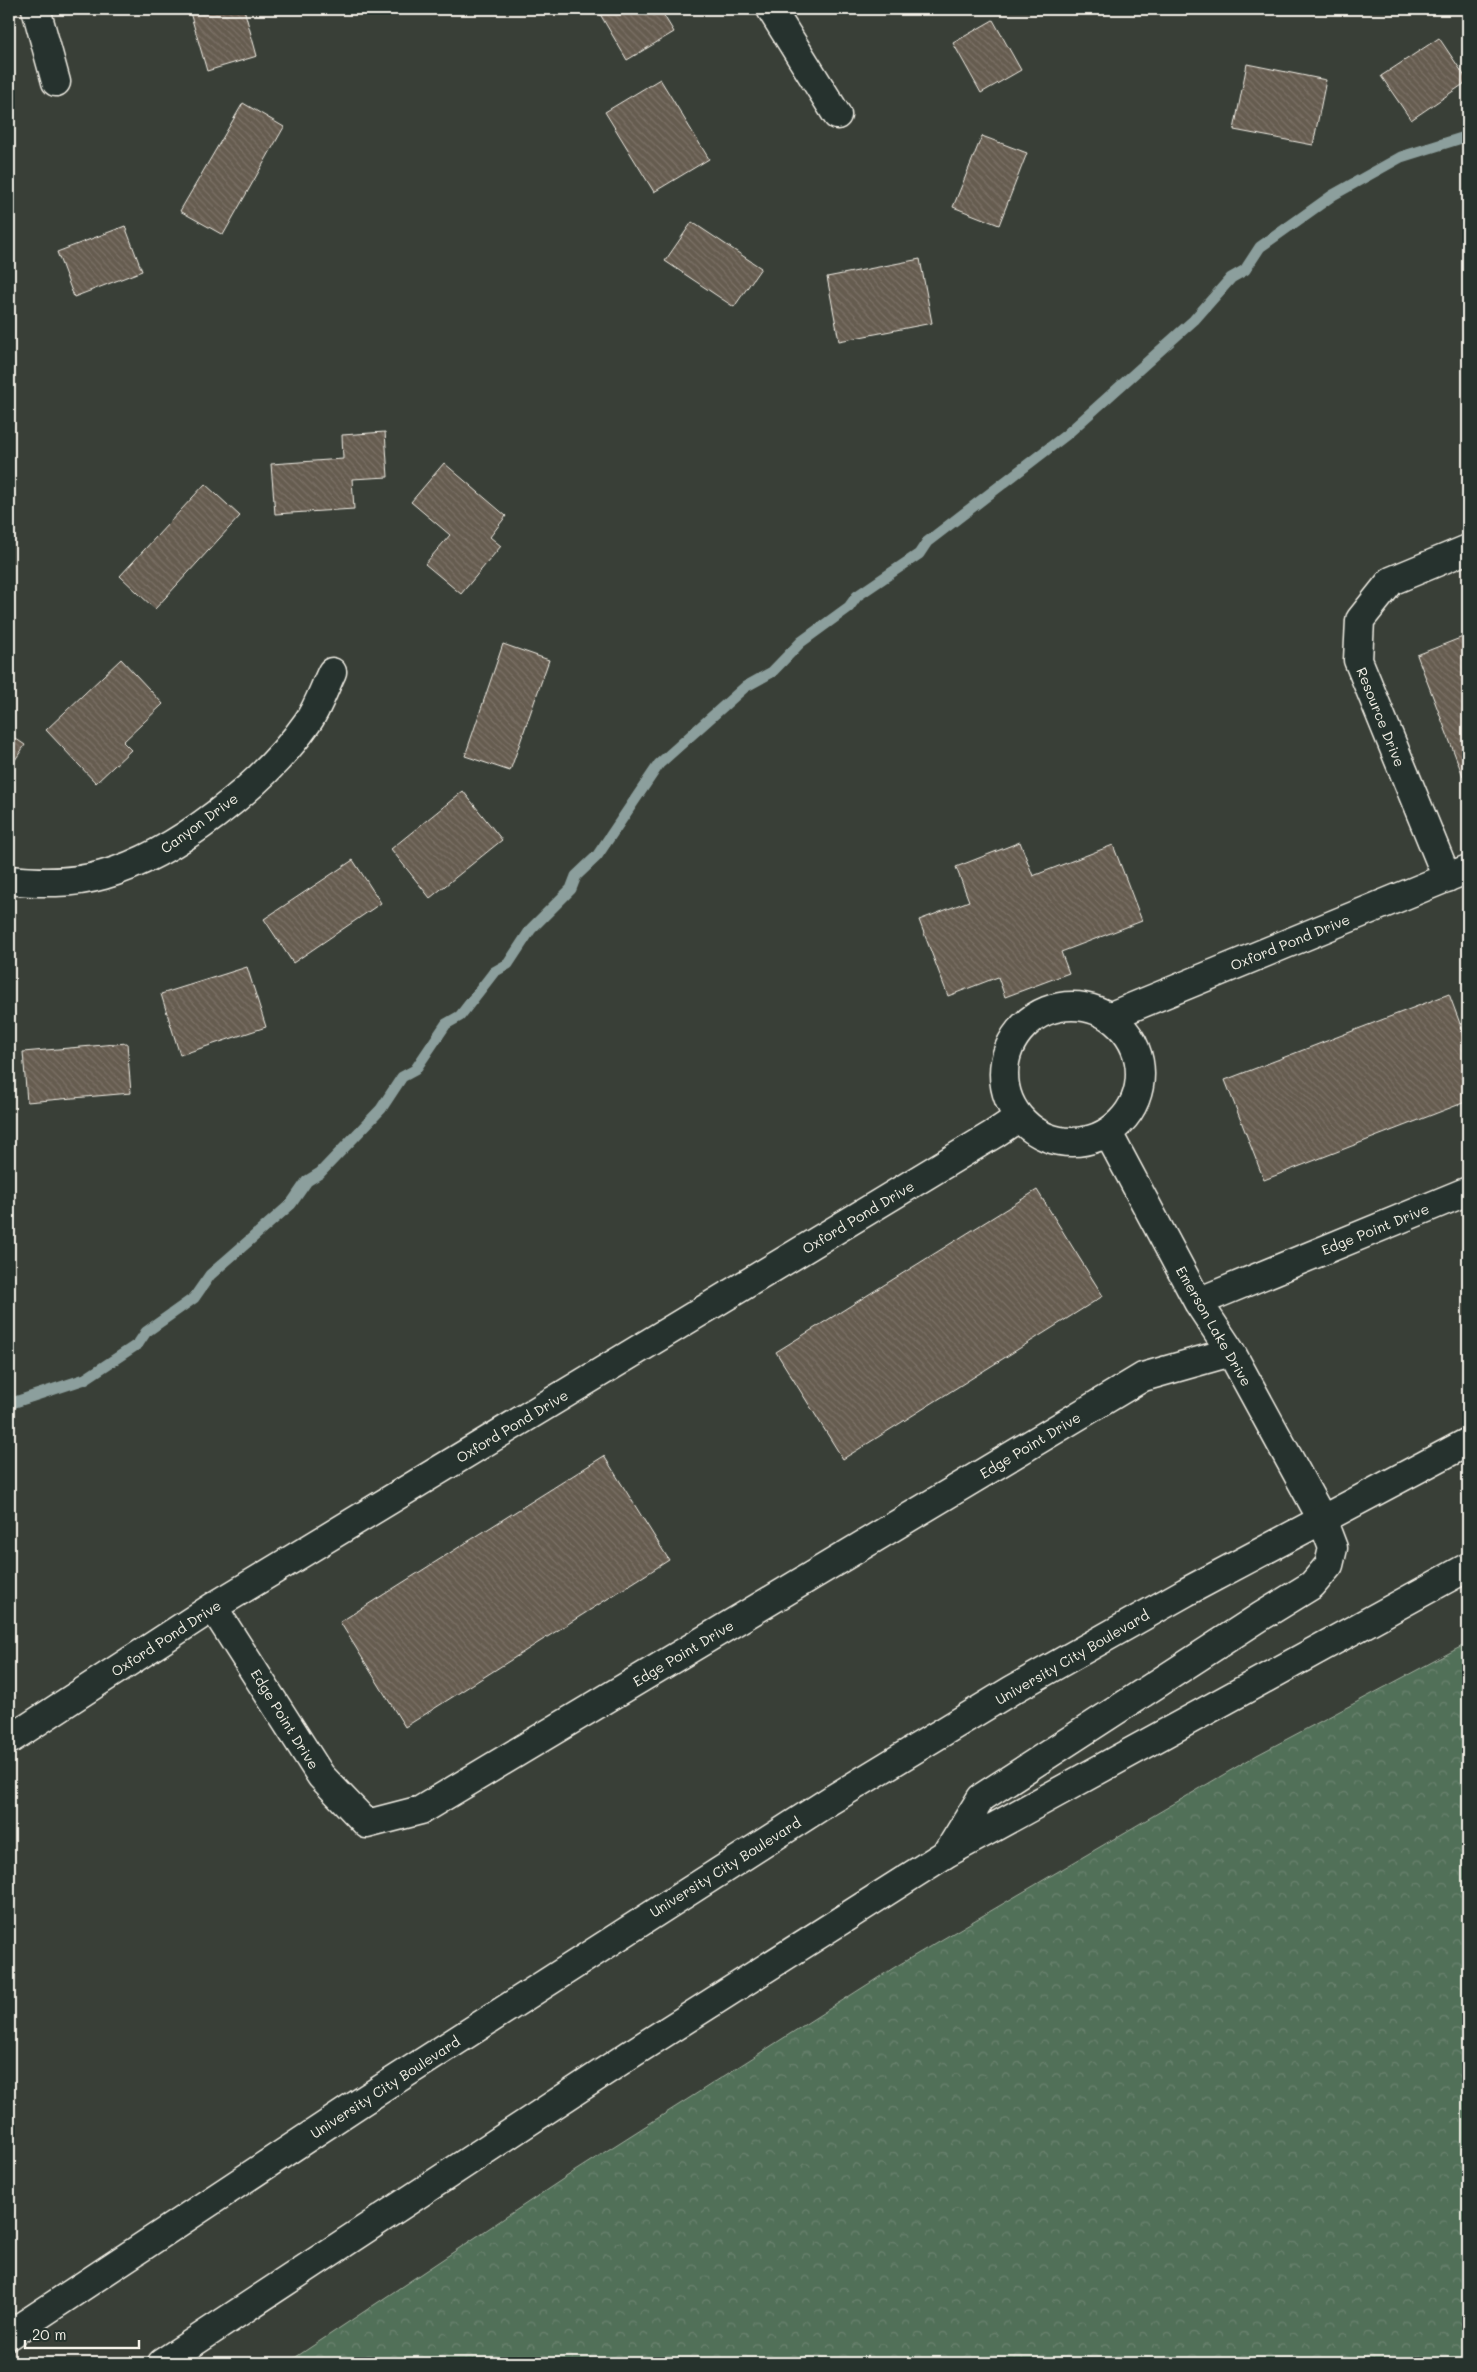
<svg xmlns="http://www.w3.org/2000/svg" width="1477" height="2372" font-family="Mali,sans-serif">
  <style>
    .forest { fill: url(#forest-crowns); stroke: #a2b0a0 }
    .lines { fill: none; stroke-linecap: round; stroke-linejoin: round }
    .stream { stroke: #8c9f9d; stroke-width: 11 }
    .building { fill: url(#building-back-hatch); stroke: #f4f1e8 }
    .minor-casing { stroke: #f4f1e8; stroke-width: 31 }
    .major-casing { stroke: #f4f1e8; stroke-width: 31 }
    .minor { stroke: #26332d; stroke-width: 28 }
    .major { stroke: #26332d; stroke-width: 28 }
    .labels { text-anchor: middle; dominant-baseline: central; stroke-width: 4.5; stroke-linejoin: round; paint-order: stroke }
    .street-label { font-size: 14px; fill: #f4f1e8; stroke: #26332d }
  </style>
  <defs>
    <pattern id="forest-crowns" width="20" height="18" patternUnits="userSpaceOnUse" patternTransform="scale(1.25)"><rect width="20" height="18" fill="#516f58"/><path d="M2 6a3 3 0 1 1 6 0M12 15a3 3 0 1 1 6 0" fill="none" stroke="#6b8470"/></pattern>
    <pattern id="building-back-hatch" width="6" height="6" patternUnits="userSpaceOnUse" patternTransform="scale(1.25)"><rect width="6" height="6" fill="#655b4f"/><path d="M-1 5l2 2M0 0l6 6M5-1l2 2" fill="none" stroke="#7c7368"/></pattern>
  </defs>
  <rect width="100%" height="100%" fill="#393f37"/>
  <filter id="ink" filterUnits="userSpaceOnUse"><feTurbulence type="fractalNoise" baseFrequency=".02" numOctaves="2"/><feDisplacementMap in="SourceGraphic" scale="10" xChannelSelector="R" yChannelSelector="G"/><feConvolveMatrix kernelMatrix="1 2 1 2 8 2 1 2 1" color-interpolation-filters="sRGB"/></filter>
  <g filter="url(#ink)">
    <path class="forest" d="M1468,1643v720h-1181l288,-192 320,-204 362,-212z"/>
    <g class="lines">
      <path class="stream" d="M9,1404l76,-25 53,-35 8,-12 48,-34 16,-23 81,-71 16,-23 13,-8 61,-64 21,-32 13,-7 31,-46 14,-8 34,-44 14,-8 23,-35 40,-40 5,-13 21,-20 62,-92 86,-77 27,-15 29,-30 48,-35 8,-11 62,-42 8,-12 139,-107 128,-115 37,-42 14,-8 15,-23 73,-52 68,-38 67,-21"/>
    </g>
    <path class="building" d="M189,9h55l13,47 -50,15z
      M597,9h63l14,23 -47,28z
      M1462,9h6v10z
      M993,20l28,50 -40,23 -28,-50z
      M1439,38l29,43 -57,39 -30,-44z
      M1247,64l79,16 -13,65 -79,-15z
      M660,79l49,80 -55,33 -49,-80z
      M243,103l41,24 -61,108 -43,-24z
      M982,136l45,17 -28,72 -46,-18z
      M692,222l69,46 -27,39 -69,-46z
      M125,226l17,45 -68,26 -17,-45z
      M920,259l12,64 -93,18 -12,-64z
      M385,432l3,45 -36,2 2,30 -79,5 -4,-50 72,-5 -1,-24z
      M444,463l62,53 -16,21 11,9 -40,48 -36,-30 25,-29 -39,-33z
      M205,484l35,32 -85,93 -35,-33z
      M1468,635v139l-5,2 -46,-121z
      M503,644l46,16 -39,111 -45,-15z
      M121,659l42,45 -40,38 8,8 -35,33 -50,-53z
      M9,734l16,11 -16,24z
      M463,791l39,49 -72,58 -39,-49z
      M1020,842l13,34 80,-31 29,76 -81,31 8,21 -64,24 -7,-20 -50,19 -29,-76 50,-19 -13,-34z
      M353,860l28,43 -88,60 -29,-44z
      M247,967l19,60 -86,28 -19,-61z
      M1449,994l19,51v56l-204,79 -39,-100z
      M127,1043l4,50 -104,9 -4,-50z
      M1037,1190l66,106 -260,163 -67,-107z
      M604,1456l65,104 -264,167 -65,-105z"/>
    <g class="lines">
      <g class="minor-casing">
        <path id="minor" d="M36,9l20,73
          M771,9l66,106
          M1447,878l-89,-218 2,-40 31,-39 77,-32
          M9,880c31,3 63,4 94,-5 72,-20 161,-91 204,-152 11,-15 17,-35 25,-51
          M1004 1074a68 68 0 1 1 136 0a68 68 0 1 1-136 0Z
          M1111,1016l357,-147
          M1108,1133l90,169 33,50 91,167
          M1198,1302l270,-111
          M213,1607l108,169 46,48 54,-14 722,-433 88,-25
          M9,1740l204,-133 781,-473 24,-16"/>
      </g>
      <g class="major-casing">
        <path id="major" d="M948,1852l33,-54 279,-181 52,-32 17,-20 4,-17 -11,-29
          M9,2335l352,-233 470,-302 181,-110 174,-98 282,-150
          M162,2363l469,-309 316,-201 521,-286"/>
      </g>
      <use href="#minor" class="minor"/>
      <use href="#major" class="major"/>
    </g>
  </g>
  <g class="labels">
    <g class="street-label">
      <text transform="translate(1381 717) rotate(68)">Resource Drive</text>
      <text transform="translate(199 823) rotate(-36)">Canyon Drive</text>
      <text transform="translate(1290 942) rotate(-22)">Oxford Pond Drive</text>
      <text transform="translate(858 1217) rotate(-31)">Oxford Pond Drive</text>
      <text transform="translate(1375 1229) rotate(-22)">Edge Point Drive</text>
      <text transform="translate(1214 1326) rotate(60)">Emerson Lake Drive</text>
      <text transform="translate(512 1426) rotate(-31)">Oxford Pond Drive</text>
      <text transform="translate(1030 1445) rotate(-31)">Edge Point Drive</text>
      <text transform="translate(166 1638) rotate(-33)">Oxford Pond Drive</text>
      <text transform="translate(683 1653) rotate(-31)">Edge Point Drive</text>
      <text transform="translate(1072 1657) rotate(-30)">University City Boulevard</text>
      <text transform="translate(285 1719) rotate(58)">Edge Point Drive</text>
      <text transform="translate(725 1867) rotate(-32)">University City Boulevard</text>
      <text transform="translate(385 2087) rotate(-33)">University City Boulevard</text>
    </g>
  </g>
  <rect width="1477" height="2372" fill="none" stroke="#26332d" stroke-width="30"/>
  <rect x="15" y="15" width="1447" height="2342" fill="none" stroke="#f4f1e8" stroke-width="2" filter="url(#ink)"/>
  <path d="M25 2340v8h114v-8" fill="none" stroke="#f4f1e8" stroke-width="2.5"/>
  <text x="32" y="2340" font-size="15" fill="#f4f1e8" stroke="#26332d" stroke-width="4" paint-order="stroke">20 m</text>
</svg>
